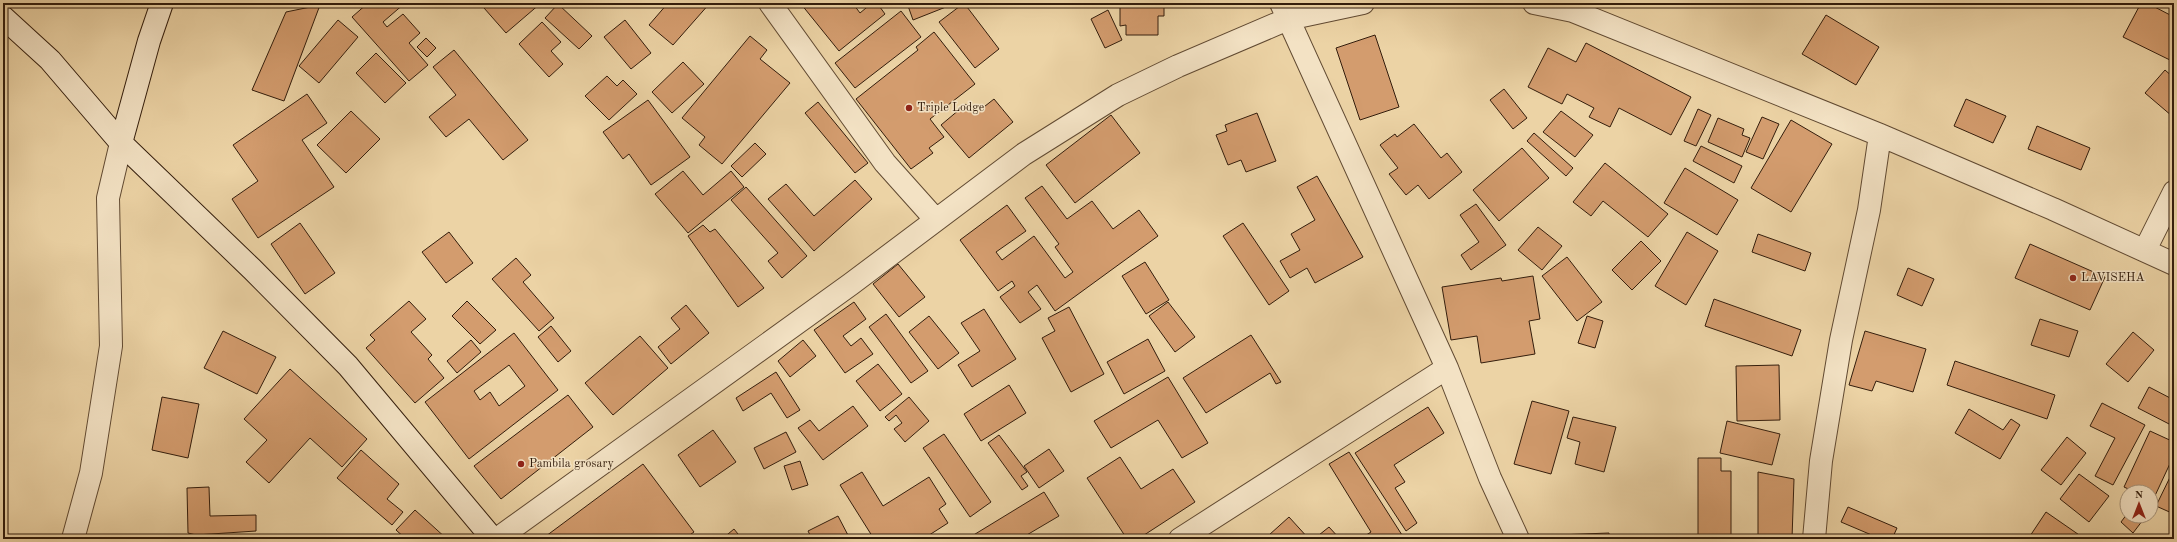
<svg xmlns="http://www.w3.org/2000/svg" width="2177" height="542" font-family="'Old Standard TT',serif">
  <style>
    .building { fill: #d39c6e; stroke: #331d0c; fill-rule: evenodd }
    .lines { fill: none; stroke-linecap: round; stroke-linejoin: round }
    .street-casing { stroke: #614a32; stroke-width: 24 }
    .secondary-casing { stroke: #331d0c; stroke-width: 24 }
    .street { stroke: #f3e2c4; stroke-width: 22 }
    .secondary { stroke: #f3e2c4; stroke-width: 22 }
    .poi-dot { fill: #8f2418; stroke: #f3e2c4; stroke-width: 1.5 }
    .labels { text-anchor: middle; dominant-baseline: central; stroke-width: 3; stroke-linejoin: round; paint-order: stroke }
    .poi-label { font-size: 12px; fill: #331d0c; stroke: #f3e2c4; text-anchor: start }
  </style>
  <rect width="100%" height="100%" fill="#ecd3a5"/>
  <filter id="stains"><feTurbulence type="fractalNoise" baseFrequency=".005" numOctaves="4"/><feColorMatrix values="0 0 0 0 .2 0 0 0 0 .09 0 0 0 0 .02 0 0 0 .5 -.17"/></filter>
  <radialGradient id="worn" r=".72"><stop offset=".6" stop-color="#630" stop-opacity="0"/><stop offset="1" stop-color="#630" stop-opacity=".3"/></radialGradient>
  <path class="building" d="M368,3h37l-22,19 4,5 16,-13 17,19 -11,10 19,22 -19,16 -57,-64z
    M489,3h52l-35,30 -22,-25z
    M668,3h42l-37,42 -24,-20z
    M802,3h54l-2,2 6,8 12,-10h5l8,11 -46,37 -38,-47z
    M907,3h49l-43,17z
    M964,3l35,46 -24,19 -36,-46z
    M1120,3h44v13h-6v19h-32v-10l-6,1z
    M2141,3h6l27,14v45l-51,-25z
    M558,4l34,32 -13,13 -34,-31z
    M320,5l-36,96 -32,-11 34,-78z
    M1108,10l14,30 -17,8 -14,-29z
    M901,11l20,26 -66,51 -20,-25z
    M1826,15l53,32 -23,38 -54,-31z
    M338,20l20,17 -39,46 -20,-17z
    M625,20l26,33 -20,16 -27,-32z
    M542,22l19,20 -10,9 12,13 -14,13 -30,-33z
    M934,32l41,52 -45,35 14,18 -15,11 4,5 -22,16 -55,-70 62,-49 -2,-3z
    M1375,35l24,72 -39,13 -24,-72z
    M750,36l17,14 -7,9 30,24 -68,81 -23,-19 6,-8 -23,-19z
    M426,38l10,10 -9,9 -10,-10z
    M1586,43l105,54 -20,38 -52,-27 -9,19 -21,-10 5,-9 -27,-14 -5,10 -34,-17 20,-39 28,14z
    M454,50l74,90 -25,20 -34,-41 -23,18 -17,-20 27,-22 -23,-28z
    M376,53l30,30 -21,20 -29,-30z
    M683,62l21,22 -32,29 -20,-21z
    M2165,70l9,8v36l-2,2 -27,-23z
    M607,76l10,10 6,-6 14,14 -28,26 -24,-24z
    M1504,89l23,29 -14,11 -23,-29z
    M307,94l20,29 -25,17 32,47 -76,51 -26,-39 26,-18 -25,-36z
    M994,99l19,23 -44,36 -28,-33 25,-21 9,10z
    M1966,99l40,17 -13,27 -39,-17z
    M648,100l42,57 -39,28 -22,-31 -6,5 -20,-27z
    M818,102l50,61 -13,10 -50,-60z
    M1698,109l13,6 -15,31 -12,-5z
    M351,111l29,28 -34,34 -29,-28z
    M1561,111l32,24 -18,22 -32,-25z
    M1257,113l19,48 -30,11 -5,-12 -13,5 -12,-30 11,-4 -2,-6z
    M1111,115l29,38 -65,50 -29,-38z
    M1762,117l17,7 -16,35 -17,-7z
    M1718,118l26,11 -2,6 8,3 -8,19 -34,-15z
    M1791,120l41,24 -41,68 -40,-24z
    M1414,124l27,34 6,-5 15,19 -33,27 -11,-14 -12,10 -17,-21 9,-6 -18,-23 15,-11 2,3z
    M2037,126l53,22 -9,22 -53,-21z
    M1534,133l39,35 -7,8 -39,-35z
    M755,143l11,11 -24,23 -11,-11z
    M1701,146l41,20 -8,17 -41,-22z
    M1522,148l27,30 -50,43 -26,-31z
    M1605,163l63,51 -20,23 -45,-36 -12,15 -18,-14z
    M1685,168l53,32 -21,35 -53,-32z
    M683,171l20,24 28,-24 13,16 -56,46 -33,-39z
    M1317,176l46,81 -48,26 -8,-15 -17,10 -10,-17 20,-11 -9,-16 24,-14 -18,-33z
    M855,180l17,19 -58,52 -46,-52 18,-15 28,32z
    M1042,186l25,33 25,-18 21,28 26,-19 19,26 -103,75 -18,-26 -9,7 13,17 -21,14 -20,-26 15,-11 -3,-5 -14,10 -38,-51 47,-35 19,26 -30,21 6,8 32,-24 31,42 8,-6 -18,-25 4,-3 -34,-46z
    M746,187l61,69 -25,22 -14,-17 10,-8 -47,-53z
    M1476,204l30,41 -35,25 -10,-15 18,-13 -19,-27z
    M300,223l35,50 -30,21 -34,-50z
    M1243,223l46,68 -20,14 -46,-69z
    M703,225l7,7 5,-3 49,59 -26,19 -50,-71z
    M1538,227l24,19 -20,24 -24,-20z
    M449,232l24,31 -27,20 -24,-31z
    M1687,232l31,19 -32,54 -31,-19z
    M1758,234l53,19 -6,18 -53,-19z
    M1641,241l20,20 -29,29 -20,-20z
    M2030,244l75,33 -15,33 -75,-32z
    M1567,257l35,45 -25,19 -35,-45z
    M516,258l15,17 -8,7 31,36 -15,13 -47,-52z
    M1145,262l24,38 -23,14 -24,-38z
    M898,264l27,33 -26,20 -26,-33z
    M1908,268l26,11 -12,27 -25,-11z
    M1533,276l7,43 -11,2 6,33 -54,9 -4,-27 -26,4 -9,-53 59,-9 1,3z
    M1714,299l87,31 -9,26 -87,-30z
    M409,301l17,18 -15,13 21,23 -4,4 16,19 -29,25 -49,-55 9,-8 -5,-5z
    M467,301l29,29 -16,14 -28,-28z
    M854,302l12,17 -23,17 8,10 10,-8 12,16 -28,19 -31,-43z
    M1168,302l27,35 -20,15 -26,-36z
    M686,305l23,28 -38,31 -13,-17 22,-18 -9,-11z
    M1069,307l35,67 -33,18 -29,-54 13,-7 -7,-13z
    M984,309l32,50 -44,28 -14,-22 22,-14 -19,-28z
    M886,314l42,57 -17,12 -42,-56z
    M929,316l30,37 -21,16 -29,-37z
    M1587,316l16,5 -8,27 -17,-5z
    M2040,319l38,12 -9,26 -38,-12z
    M551,326l20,25 -13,11 -20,-25z
    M223,331l53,26 -19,37 -53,-26z
    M1865,331l61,18 -13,43 -37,-11 -4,10 -23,-6z
    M2133,332l21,18 -26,32 -22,-18z
    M514,333l44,57 -89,69 -44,-57zM509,365l16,21 -26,20 -9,-14 -10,8 -6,-9z
    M1251,335l30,47 -5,2 -6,-11 -64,40 -23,-35z
    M640,336l28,32 -55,47 -28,-32z
    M1148,339l17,32 -41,23 -17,-32z
    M471,340l10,12 -24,21 -10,-12z
    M803,340l13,16 -26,21 -12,-16z
    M1955,361l100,34 -8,24 -100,-34z
    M878,364l24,30 -22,17 -24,-30z
    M1779,365l1,55 -43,1 -1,-55z
    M290,369l77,70 -25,28 -32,-29 -41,45 -23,-21 21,-22 -23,-21z
    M776,372l24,38 -13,8 -16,-25 -28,18 -7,-13z
    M1168,377l40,66 -26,15 -24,-38 -47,28 -17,-27z
    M1009,385l17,28 -45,28 -17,-27z
    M2149,387l25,13 -1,26 -35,-18z
    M568,395l25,32 -92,72 -27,-33z
    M162,397l37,7 -11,54 -36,-8z
    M909,397l20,24 -24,21 -11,-13 8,-6 -6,-8 -7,6 -4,-4z
    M1532,401l37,10 -18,63 -37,-10z
    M2102,403l43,22 -32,60 -18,-9 20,-38 -25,-12z
    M853,406l15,20 -45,34 -25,-32 12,-8 9,11z
    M1428,407l16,26 -50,32 11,17 -10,6 22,35 -11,8 -51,-78z
    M1969,409l34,21 8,-11 9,6 -20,34 -45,-26z
    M1573,417l43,10 -12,45 -29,-8 5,-22 -13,-4z
    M1727,421l53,13 -8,31 -52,-12z
    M713,430l23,32 -36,25 -22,-32z
    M2150,431l24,11v13l-21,45 -2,-1v-7h-16l-11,-5z
    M786,432l10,20 -32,17 -10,-21z
    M944,434l47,68 -21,15 -47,-69z
    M999,435l28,37 -6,4 7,10 -6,4 -34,-47z
    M2067,437l19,16 -25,32 -20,-15z
    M1049,449l15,22 -25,17 -15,-22z
    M361,450l38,34 -12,15 16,13 -11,13 -55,-47z
    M1349,452l53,83 -6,4h-36l11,-7 -42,-68z
    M1120,457l21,32 32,-20 22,33 -57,37h-11l-40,-61z
    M1698,458h23v13h10v68h-33z
    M800,461l8,24 -16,5 -8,-24z
    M643,464l51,68 -10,7h-53l-2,-3 -3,3h-84z
    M2174,469v45l-18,-8z
    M862,472l21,34 46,-29 17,27 -7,5 9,14 -25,16h-49l-34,-54z
    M1758,472l36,7 -2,60h-34z
    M2079,474l30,22 -20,26 -29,-23z
    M209,487l1,29 46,-1v16l-60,4 -8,-2 -1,-45z
    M1044,492l15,24 -39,23h-53z
    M1848,507l49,21 -5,11h-11l-40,-17z
    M415,510l32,29h-41l-10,-9z
    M2046,512l39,27h-57z
    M2127,514v2h19l-13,17 -12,-11z
    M838,516l12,23h-38l-4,-8z
    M1289,517l20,22h-37l-3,-4z
    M1329,527l11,12h-26z
    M734,529l8,10h-20z
    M1609,533v6h-51l-1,-4z
    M196,535l19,1v3h-19z"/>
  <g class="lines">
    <g class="street-casing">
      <path id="street" d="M770,3l115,160 51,57
        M1281,3l166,365 43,110 28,61
        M1534,3l39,8 307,124 173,74 121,55
        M2145,250l29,-58
        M73,539l18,-66 20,-127 -3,-148 13,-55
        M497,539l354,-255 173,-130 94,-59 60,-29 110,-47 75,-16
        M1180,539l267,-171
        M1814,539l7,-78 20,-121 28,-130 11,-75"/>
    </g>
    <g class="secondary-casing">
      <path id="secondary" d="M3,17l47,43 71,83 131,126 96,97 145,173
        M121,143l28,-102 13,-38"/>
    </g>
    <use href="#street" class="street"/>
    <use href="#secondary" class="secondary"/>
  </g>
  <g class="poi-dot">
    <circle cx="909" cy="108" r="4"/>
    <circle cx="2073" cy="278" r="4"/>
    <circle cx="521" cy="464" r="4"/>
  </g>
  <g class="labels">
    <g class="poi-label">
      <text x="917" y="108">Triple Lodge</text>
      <text x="2081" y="278">LAVISEHA</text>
      <text x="529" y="464">Pambila grosary</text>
    </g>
  </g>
  <rect width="2177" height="542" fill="none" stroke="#ecd3a5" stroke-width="16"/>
  <rect x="4" y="4" width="2169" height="534" fill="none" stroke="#331d0c" stroke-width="2"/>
  <rect x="8" y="8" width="2161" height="526" fill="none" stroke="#331d0c"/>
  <g transform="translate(2139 504)"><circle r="19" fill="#f3e2c4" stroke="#a6937a"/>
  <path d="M0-3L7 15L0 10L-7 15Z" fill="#8f2418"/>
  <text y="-6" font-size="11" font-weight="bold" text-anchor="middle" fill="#331d0c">N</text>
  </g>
  <rect width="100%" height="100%" filter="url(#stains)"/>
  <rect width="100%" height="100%" fill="url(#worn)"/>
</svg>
